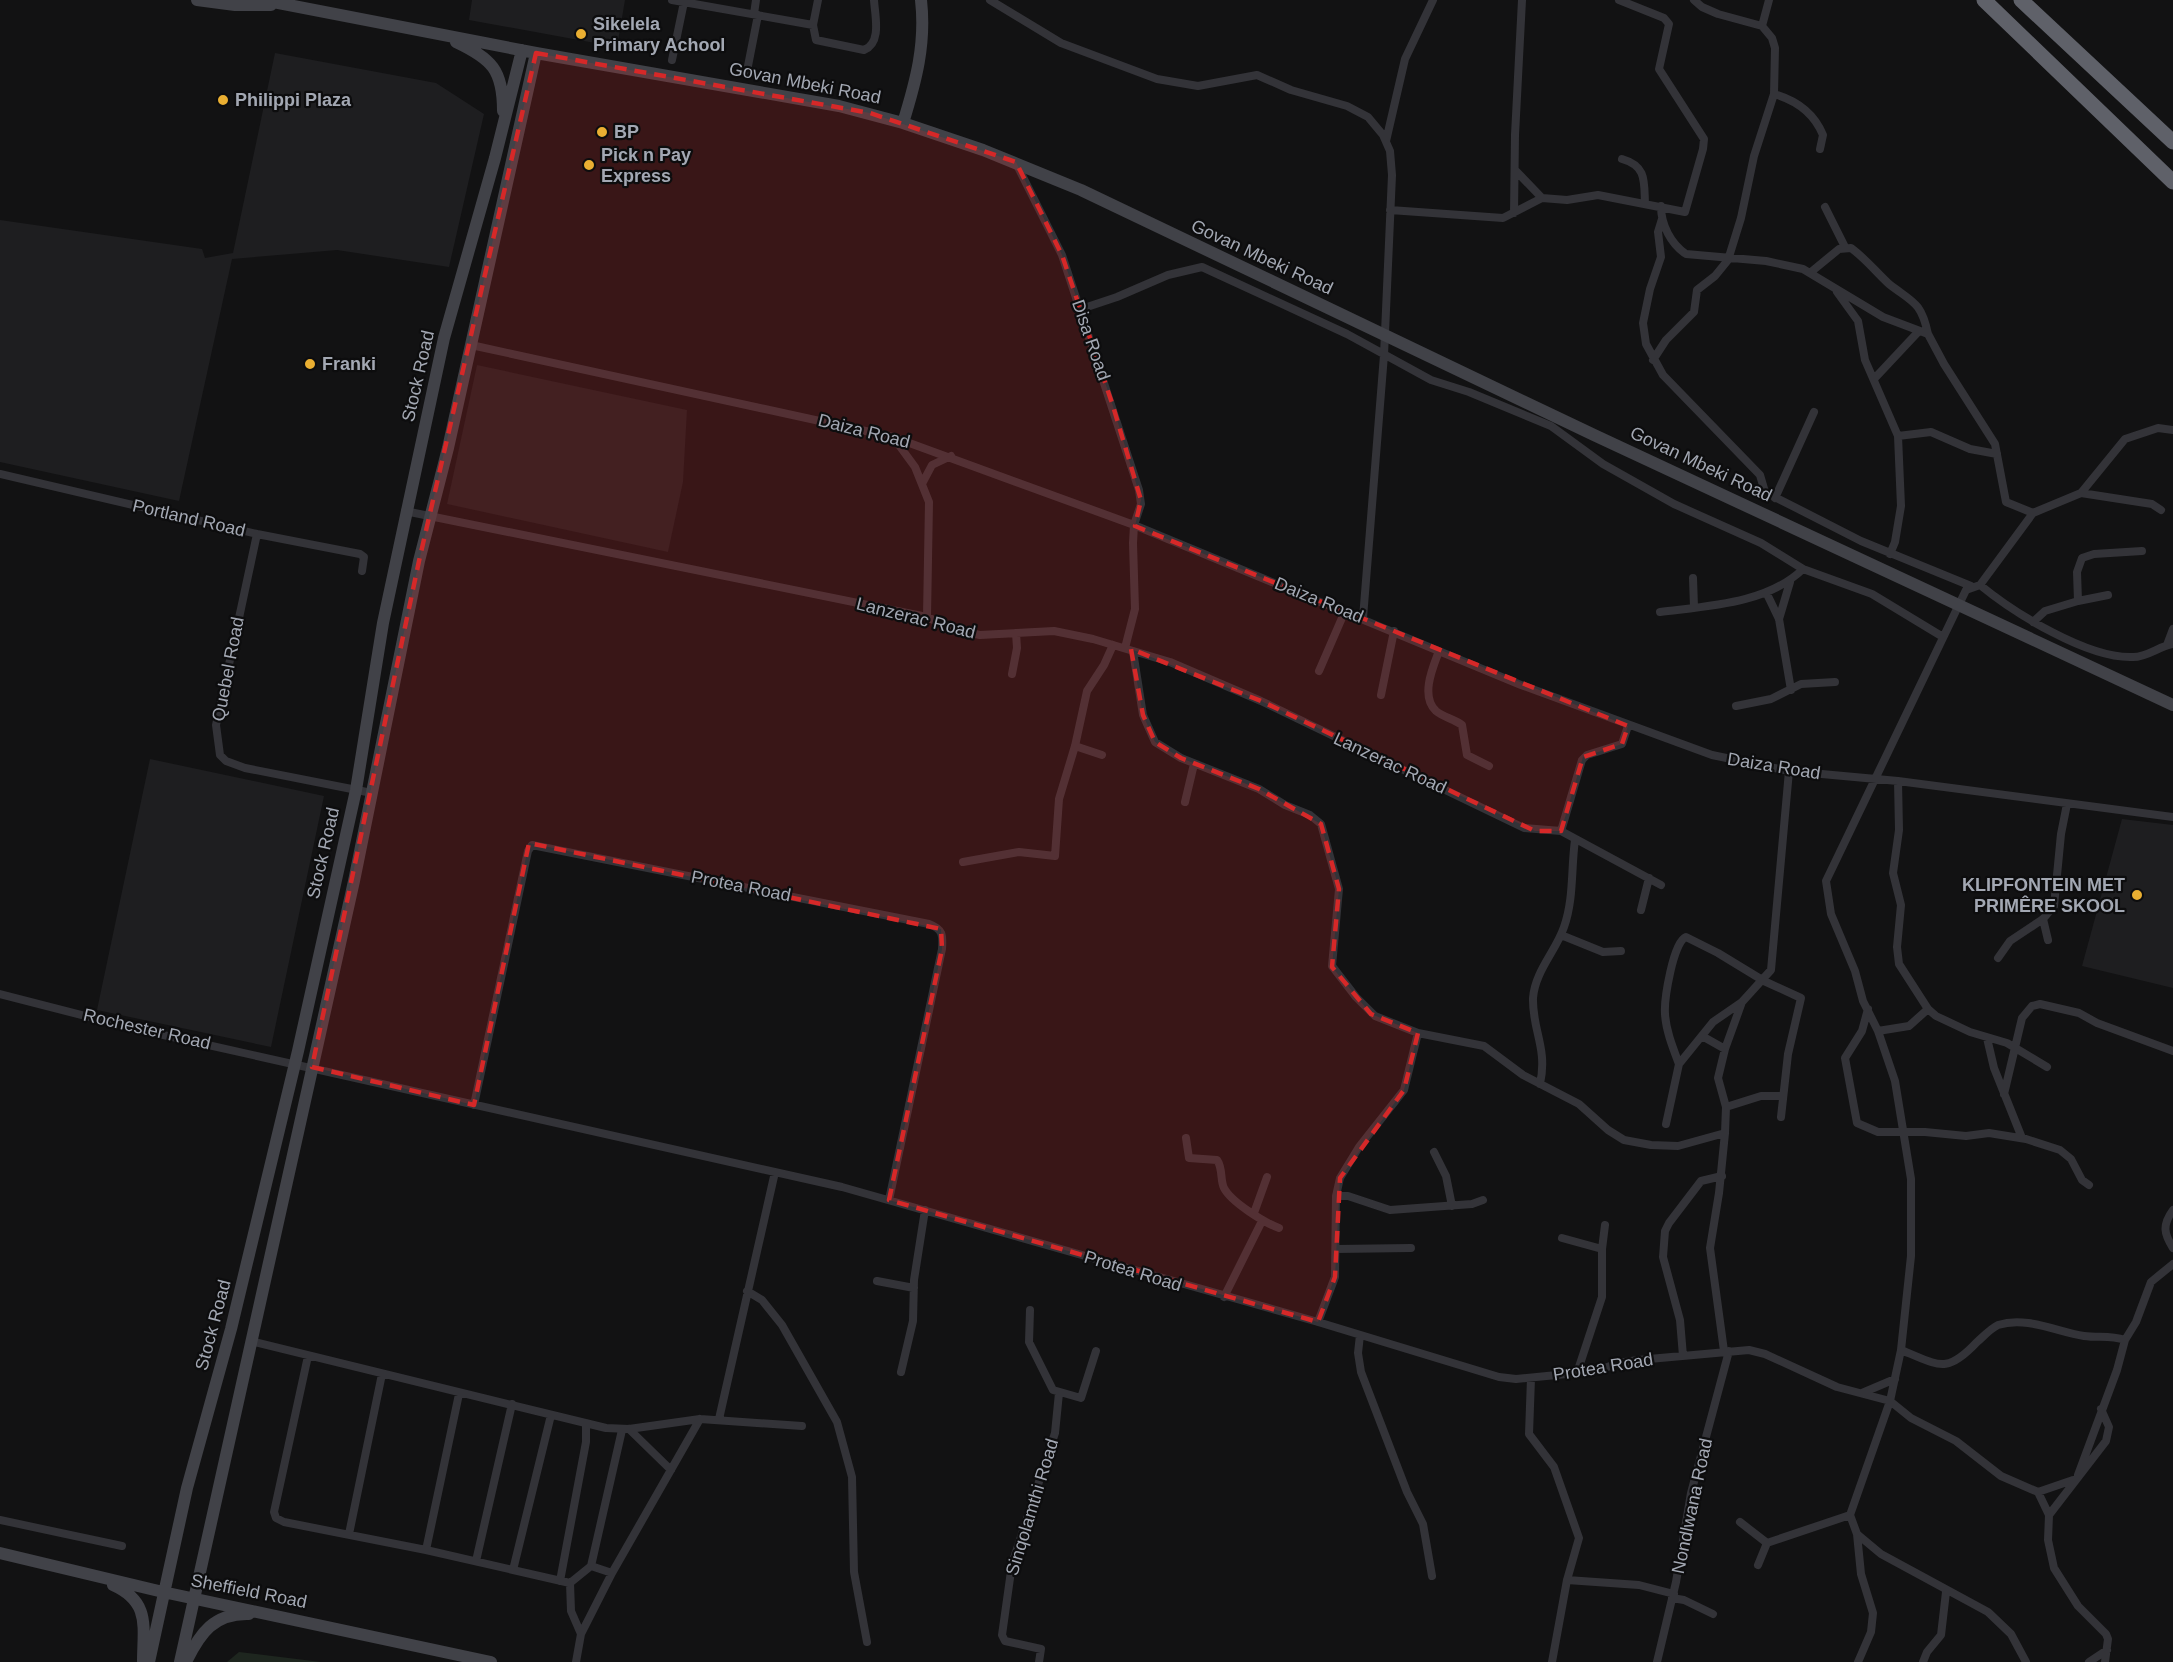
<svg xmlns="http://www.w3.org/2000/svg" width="2173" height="1662" font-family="Helvetica,sans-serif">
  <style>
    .built { fill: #1e1e20 }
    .green { fill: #1e261f }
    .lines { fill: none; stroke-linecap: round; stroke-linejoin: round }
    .street { stroke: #333338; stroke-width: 8 }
    .secondary { stroke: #414248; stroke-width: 12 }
    .highway { stroke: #5f6169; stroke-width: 15 }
    .marked { fill: #d62828; fill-opacity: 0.2; stroke: #d62828; stroke-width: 4.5; stroke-dasharray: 12 8; stroke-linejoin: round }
    .poi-dot { fill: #eaaf32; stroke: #0d0d0e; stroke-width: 2 }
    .labels { text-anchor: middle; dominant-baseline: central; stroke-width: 4.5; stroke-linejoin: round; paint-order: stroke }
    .poi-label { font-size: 18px; font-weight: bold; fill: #a3a8b3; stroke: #0d0d0e; text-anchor: start }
    .street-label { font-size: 18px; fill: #a3a8b3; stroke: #0d0d0e }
  </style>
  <rect width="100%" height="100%" fill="#121213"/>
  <path class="built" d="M472,0h153l-8,47 -148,-27z
    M275,53l161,30 48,31 -35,153 -112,-17 -105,9 -53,242 -179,-39v-242l202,29 3,9 28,-5z
    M477,365l210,45 -4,72 -15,70 -221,-48z
    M150,759l174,37 -53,251 -174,-37z
    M2122,819l51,6v163l-91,-22z"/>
  <path class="green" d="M239,1652l82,10h-94z"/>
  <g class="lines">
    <path class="street" d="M672,0l141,25
      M818,0l-5,25 3,15 48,10c18,-7 11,-34 10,-50
      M990,0l71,43 96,36 41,7 59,-11 34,15 56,16 21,11 15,18 7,16 2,24 -8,180 -21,263
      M754,14l2,-14
      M1762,26l7,-26
      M672,60l12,-58
      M747,71l11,-56
      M1774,94c21,6 40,19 49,41l-3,14
      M1386,141l19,-82 28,-59
      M1622,159c25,7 22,23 23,45
      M1016,163l46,92 77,235 2,14 -7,21 -1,18 2,66 -10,39
      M1516,171l26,27
      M1661,206c0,19 10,38 25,48l80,7 37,8 80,48 45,17 16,30 51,80 11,58 27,11
      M1825,207l20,40
      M1390,210l113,8 39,-20 25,2 31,-5 87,17 18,-63 1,-10 -45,-70 10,-45 -5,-6 -45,-18
      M1514,213l1,-78 7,-135
      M1662,219l-4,13 3,25 -11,32 -7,34 3,21 17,31 97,100 5,17 96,49 110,45
      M1811,272l28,-23 12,-1c15,11 25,24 38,36 23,18 32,17 39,50
      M1837,292l21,29 7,39 33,76 3,70 -6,36 -5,12
      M1081,309l36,-12 51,-22 34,-8 145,67 84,46 38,12 82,34 52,38 71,40 87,39 42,26 69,25 71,43
      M471,345l422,92 241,88 387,160 191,70 77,16 109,10 275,36
      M1653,360l13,-20 28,-28 3,-22 18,-14 13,-16 13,-42 13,-62 20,-62 1,-46 -3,-10 -10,-12 -44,-12 -16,-7 -8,-7
      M1874,379l45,-48
      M1898,436l33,-4 39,17 27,5
      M893,437l22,30 14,35 -2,115
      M0,474l257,60 103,20 4,3 -2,14
      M923,482l9,-17 19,-9
      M2081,493l71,11 9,6
      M1775,498l39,-86
      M405,511l522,106 28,13 25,5 74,-4 39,8 77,23 91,39 263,127 37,3 100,54
      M257,534l-41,191 4,30 6,6 19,7 127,25
      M1693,578l1,29
      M1980,585c34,28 108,74 153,72 15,0 26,-11 40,-13
      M1766,592l13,27 12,71
      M2078,601l30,-6
      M1660,612c47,-6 107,-8 143,-43
      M1779,619l11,-37
      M2033,622l12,-11 33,-10 -1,-29 5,-14 12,-4 48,-3
      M2167,645l6,-16
      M1133,651l10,64 12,27 26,16 78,31 26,16 25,10 11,9 18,65 -7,77 24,31 19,19 43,17 66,13 39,29 56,29 29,26 16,10 27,5 27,1 47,-13
      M1439,651c-6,16 -19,45 -3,60 7,6 18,8 26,14l5,30 22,11
      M1319,671l26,-60
      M1012,674l5,-26 -1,-15
      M1381,695l13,-64
      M1736,706l35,-7 30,-15 34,-2
      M1075,746l27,9
      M1898,781l1,49 -6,43 8,32 -4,42 2,17 29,45 8,7 34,16 37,11 40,24
      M1185,802l9,-38
      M1561,831l21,-71 5,-5 35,-11 6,-18
      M963,862l56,-10 36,4 4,-57 16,-53 12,-55 17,-26 9,-20
      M1641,910l8,-32
      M2043,919l5,21
      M1561,935l42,17 18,-1
      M1998,958l12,-17 33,-22 11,-13 7,-72 6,-30
      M0,994l132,34 710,159 476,135 181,55 17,2 81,-8 21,-8 20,-3 111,-10 16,4 72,33 53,14 21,17 45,23 45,35 37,16 11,23 -1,25 6,28 24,38 28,28 2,5 -3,23
      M1868,1009l-6,22 -17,27 12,65 21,9h47l41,4 23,-3 37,6 34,11 11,9 11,21 7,5
      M1878,1031l31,-5 19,-17
      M1702,1036l23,13
      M1987,1038l7,30 28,70
      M1679,1064c-6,-16 -13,-33 -14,-50 -1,-14 8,-72 21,-77l32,16 46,28 37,17 -13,56 -7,63
      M1540,1084c8,-36 -8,-54 -7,-86 2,-27 23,-47 31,-71 10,-28 7,-59 11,-87
      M2004,1094l18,-76 10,-12 8,-2 39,9 18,10 76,28
      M474,1105l54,-254 4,-6 397,79c14,5 14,11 13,25l-53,251
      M1726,1107l35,-11h21
      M1666,1124l13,-60 34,-42 29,-20 29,-32 18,-199
      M1186,1138l3,20 28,2c6,8 3,20 7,28 7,14 41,35 55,40
      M1434,1152l12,24 6,30
      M1336,1196h12l42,14 82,-6 11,-4
      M2173,1210c-11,15 -9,24 0,38
      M1254,1213l13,-36
      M1562,1238l40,11
      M1336,1249l75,-1
      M877,1281l37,7
      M747,1291l15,9 20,25 55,97 15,55 2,95 13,70
      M1224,1297l38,-76
      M1030,1310l-1,32 24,48 28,8 15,-47
      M1318,1322l17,-45 1,-81 4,-18 19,-31 45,-57 14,-57
      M1360,1335l-2,18 3,19 46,120 16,32 9,52
      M250,1341l356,87 23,1 71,-10 102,7
      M1901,1350c38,15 45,25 76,-8 7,-6 13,-13 21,-17 29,-9 59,7 86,11 15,2 26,-1 41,4
      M1724,1351l-14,-103 9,-55 6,-60 1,-26 -8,-29 7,-29 17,-47
      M308,1356l-34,156 2,6 8,4 142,28 144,33 21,-17 31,-136
      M1683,1356l-3,-36 -17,-63 2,-26 4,-8 32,-42 21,-5
      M901,1372l12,-51 1,-41 11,-70
      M1577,1373l25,-76v-48l3,-24
      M1531,1378l-2,56 25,33 25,71 -12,42 -15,82
      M1862,1393l33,-14
      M719,1419l56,-247
      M629,1429l42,41
      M2078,1475l39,-105 8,-30 11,-18 15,-40 22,-18
      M2038,1492l35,-12
      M2049,1515l57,-74 3,-14 -8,-18
      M0,1520l122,26
      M1740,1522l27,21
      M349,1534l33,-160
      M1857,1534l4,40 12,39 -2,19 -13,30
      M1767,1543l83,-28
      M426,1550l33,-156
      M476,1561l36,-157
      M1758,1565l9,-22
      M591,1566l21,7
      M513,1570l38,-155
      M1567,1580l72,5 35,9
      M560,1581l26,-139v-19
      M570,1583l1,28 10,23
      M1672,1598l12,2 29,14
      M576,1662l5,-28 31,-61 88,-154
      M1039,1662l2,-13 -36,-8 -3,-6 10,-71 43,-131 4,-40
      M1657,1662l19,-80 15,-89 38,-142
      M1923,1662l4,-10 14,-17 5,-43
      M2026,1662l-15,-28 -23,-22 -107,-58 -24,-20 -7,-19 40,-114 11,-51 10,-94v-77l-16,-98 -17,-50 -15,-30 -8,-30 -24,-57 -5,-33 140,-291 14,-5 53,-72 48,-20 44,-54 33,-11 15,2
      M2089,1662l18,-12"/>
    <path class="secondary" d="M197,0l38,5h36
      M263,0l273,53 303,53 64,17 80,27 98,40 513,245 579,270
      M456,42c36,17 47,28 47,69
      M903,123c13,-42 23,-79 18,-123
      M0,1553l163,39 328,70
      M113,1585c38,17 30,42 30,77
      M149,1662l38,-174 44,-159 67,-278 58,-261 27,-167 61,-285 51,-180 27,-108
      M180,1662l174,-781 65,-320 29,-113 88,-395
      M186,1662c14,-29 28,-49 63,-48"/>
    <path class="highway" d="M1984,0l189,182
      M2021,0l152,142"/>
  </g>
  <path class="marked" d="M536,53l334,60 146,49 46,93 51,151 28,94 -6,26 493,200 -6,18 -39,13 -22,74h-26l-274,-130 -130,-52 12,66 12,27 26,16 78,31 62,35 18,65 -7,78 39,47 47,19 -14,57 -64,88 -5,99 -17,45 -429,-122 53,-251 -1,-20 -412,-86 -55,262 -162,-38 107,-506z"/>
  <g class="poi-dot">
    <circle cx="581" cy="34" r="6"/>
    <circle cx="223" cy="100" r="6"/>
    <circle cx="602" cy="132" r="6"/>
    <circle cx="589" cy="165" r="6"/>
    <circle cx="310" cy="364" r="6"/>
    <circle cx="2137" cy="895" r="6"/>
  </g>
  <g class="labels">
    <g class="poi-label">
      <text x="593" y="24">Sikelela<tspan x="593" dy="21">Primary Achool</tspan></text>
      <text x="235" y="100">Philippi Plaza</text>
      <text x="614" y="132">BP</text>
      <text x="601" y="155">Pick n Pay<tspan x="601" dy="21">Express</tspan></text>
      <text x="322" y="364">Franki</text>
      <text x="2125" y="885" text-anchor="end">KLIPFONTEIN MET<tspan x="2125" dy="21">PRIMÊRE SKOOL</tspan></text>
    </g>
    <g class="street-label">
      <text transform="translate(805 83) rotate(11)">Govan Mbeki Road</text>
      <text transform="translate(1262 257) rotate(25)">Govan Mbeki Road</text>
      <text transform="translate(1091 340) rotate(71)">Disa Road</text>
      <text transform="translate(418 376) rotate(-77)">Stock Road</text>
      <text transform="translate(864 431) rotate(14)">Daiza Road</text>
      <text transform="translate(1701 464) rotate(25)">Govan Mbeki Road</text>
      <text transform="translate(189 518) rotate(13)">Portland Road</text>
      <text transform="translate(1319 600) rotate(22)">Daiza Road</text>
      <text transform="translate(916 618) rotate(14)">Lanzerac Road</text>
      <text transform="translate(228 669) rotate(-79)">Quebel Road</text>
      <text transform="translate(1390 763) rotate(25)">Lanzerac Road</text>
      <text transform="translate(1774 766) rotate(9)">Daiza Road</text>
      <text transform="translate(323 853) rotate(-77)">Stock Road</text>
      <text transform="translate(741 886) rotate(11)">Protea Road</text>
      <text transform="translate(147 1029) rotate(13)">Rochester Road</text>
      <text transform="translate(1133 1271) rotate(17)">Protea Road</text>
      <text transform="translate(213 1325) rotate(-75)">Stock Road</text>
      <text transform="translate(1603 1367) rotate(-9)">Protea Road</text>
      <text transform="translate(1692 1506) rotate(-78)">Nondlwana Road</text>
      <text transform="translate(1032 1507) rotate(-73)">Sinqolamthi Road</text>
      <text transform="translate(249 1591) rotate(11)">Sheffield Road</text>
    </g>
  </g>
</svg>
